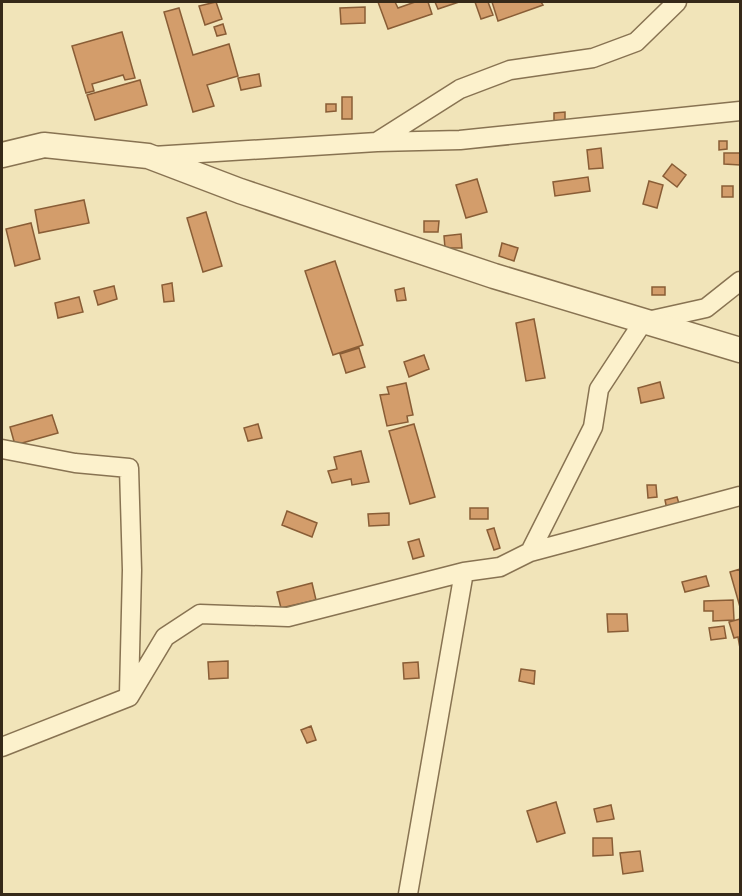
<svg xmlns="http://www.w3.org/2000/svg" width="742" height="896" font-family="'Roboto Serif',serif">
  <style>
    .building { fill: #d39d6b; stroke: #895d36; stroke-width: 1.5 }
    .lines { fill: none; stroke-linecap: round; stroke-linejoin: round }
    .minor-casing { stroke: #887352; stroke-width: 21 }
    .tertiary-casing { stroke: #887352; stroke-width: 27 }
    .minor { stroke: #fcf1cc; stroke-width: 18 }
    .tertiary { stroke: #fcf1cc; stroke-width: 24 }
  </style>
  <rect width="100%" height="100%" fill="#f1e4b9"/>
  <path class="building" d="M216,2l6,17 -17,6 -6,-19z
    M378,2h17l3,6 17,-6h13l4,12 -44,15z
    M435,2h24l-21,7z
    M475,2h13l5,13 -12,4z
    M492,2h49l2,3 -45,16z
    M365,7v16l-24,1 -1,-16z
    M179,8l14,47 36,-11 9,32 -31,9 7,21 -21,6 -29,-100z
    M223,24l3,10 -9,2 -3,-9z
    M122,32l13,46 -10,2 -2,-5 -31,9 2,7 -8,2 -14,-47z
    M259,74l2,12 -20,4 -3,-12z
    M140,80l7,25 -52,15 -8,-25z
    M342,97h10v22h-10z
    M326,104h10v7l-10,1z
    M565,112v14h-11v-13z
    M719,141h8v8l-8,1z
    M601,148l2,20 -14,1 -2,-19z
    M724,153h16v12l-16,-1z
    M672,164l14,11 -9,12 -14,-11z
    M588,177l2,14 -35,5 -2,-14z
    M477,179l10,33 -21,6 -10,-33z
    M649,181l14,4 -6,23 -14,-4z
    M722,186h11v11h-11z
    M84,200l5,23 -50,10 -4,-23z
    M206,212l16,54 -19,6 -16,-54z
    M424,221h15l-1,11h-14z
    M31,223l9,36 -25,7 -9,-37z
    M461,234l1,14h-17l-1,-12z
    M502,243l16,5 -4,13 -15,-5z
    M335,261l28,84 -30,10 -28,-84z
    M172,283l2,18 -10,1 -2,-17z
    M114,286l3,13 -19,6 -4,-14z
    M652,287h13v8h-13z
    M404,288l2,12 -9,1 -2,-11z
    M79,297l4,15 -25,6 -3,-15z
    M534,319l11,59 -19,3 -10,-58z
    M359,348l6,19 -19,6 -6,-19z
    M424,355l5,14 -20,8 -5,-15z
    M660,382l4,16 -23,5 -3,-15z
    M406,383l7,32 -6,1 1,6 -21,4 -7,-31 9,-1 -2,-7z
    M52,415l6,18 -43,12 -5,-18z
    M258,424l4,14 -14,3 -4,-13z
    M414,424l21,73 -25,7 -21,-73z
    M361,451l8,31 -17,3 -1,-6 -19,4 -4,-12 9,-2 -3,-12z
    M647,485h9l1,12 -9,1z
    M677,497l3,10 -13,3 -2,-10z
    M470,508h18v11h-18z
    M287,511l30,12 -5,14 -30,-12z
    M389,513v12l-20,1 -1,-12z
    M494,528l6,20 -6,2 -7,-20z
    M419,539l5,17 -11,3 -5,-17z
    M740,569v38l-10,-35z
    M706,576l3,10 -24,6 -3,-10z
    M312,583l4,17 -35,8 -4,-16z
    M733,600l1,20 -21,1v-10h-9v-10z
    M607,614h20l1,17 -20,1z
    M740,619v29l-2,-11 -4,1 -5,-16z
    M724,626l2,12 -15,2 -2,-12z
    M228,661v17l-19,1 -1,-17z
    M418,662l1,16 -15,1 -1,-16z
    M521,669l14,2 -1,13 -15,-3z
    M311,726l5,14 -9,3 -6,-13z
    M556,802l9,31 -28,9 -10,-31z
    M611,805l3,14 -17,3 -3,-13z
    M593,838h19l1,17 -20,1z
    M640,851l3,20 -20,3 -3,-21z"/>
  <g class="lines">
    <g class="minor-casing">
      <path id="minor" d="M378,141l82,-52 50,-19 83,-12 43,-16 41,-40
        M153,156l224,-14 83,-2 280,-29
        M2,449l73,14 54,5 3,102 -3,124
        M530,552l63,-125 6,-38 44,-67 63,-14 34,-27
        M2,747l127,-50 36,-60 35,-23 88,3 176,-45 36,-5 30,-15 210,-56
        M408,894l56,-322"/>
    </g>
    <g class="tertiary-casing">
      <path id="tertiary" d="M2,155l42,-10 104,11 92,35 254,85 246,74"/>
    </g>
    <use href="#minor" class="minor"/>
    <use href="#tertiary" class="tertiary"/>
  </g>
  <rect width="742" height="896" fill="none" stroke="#362919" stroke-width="6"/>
</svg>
